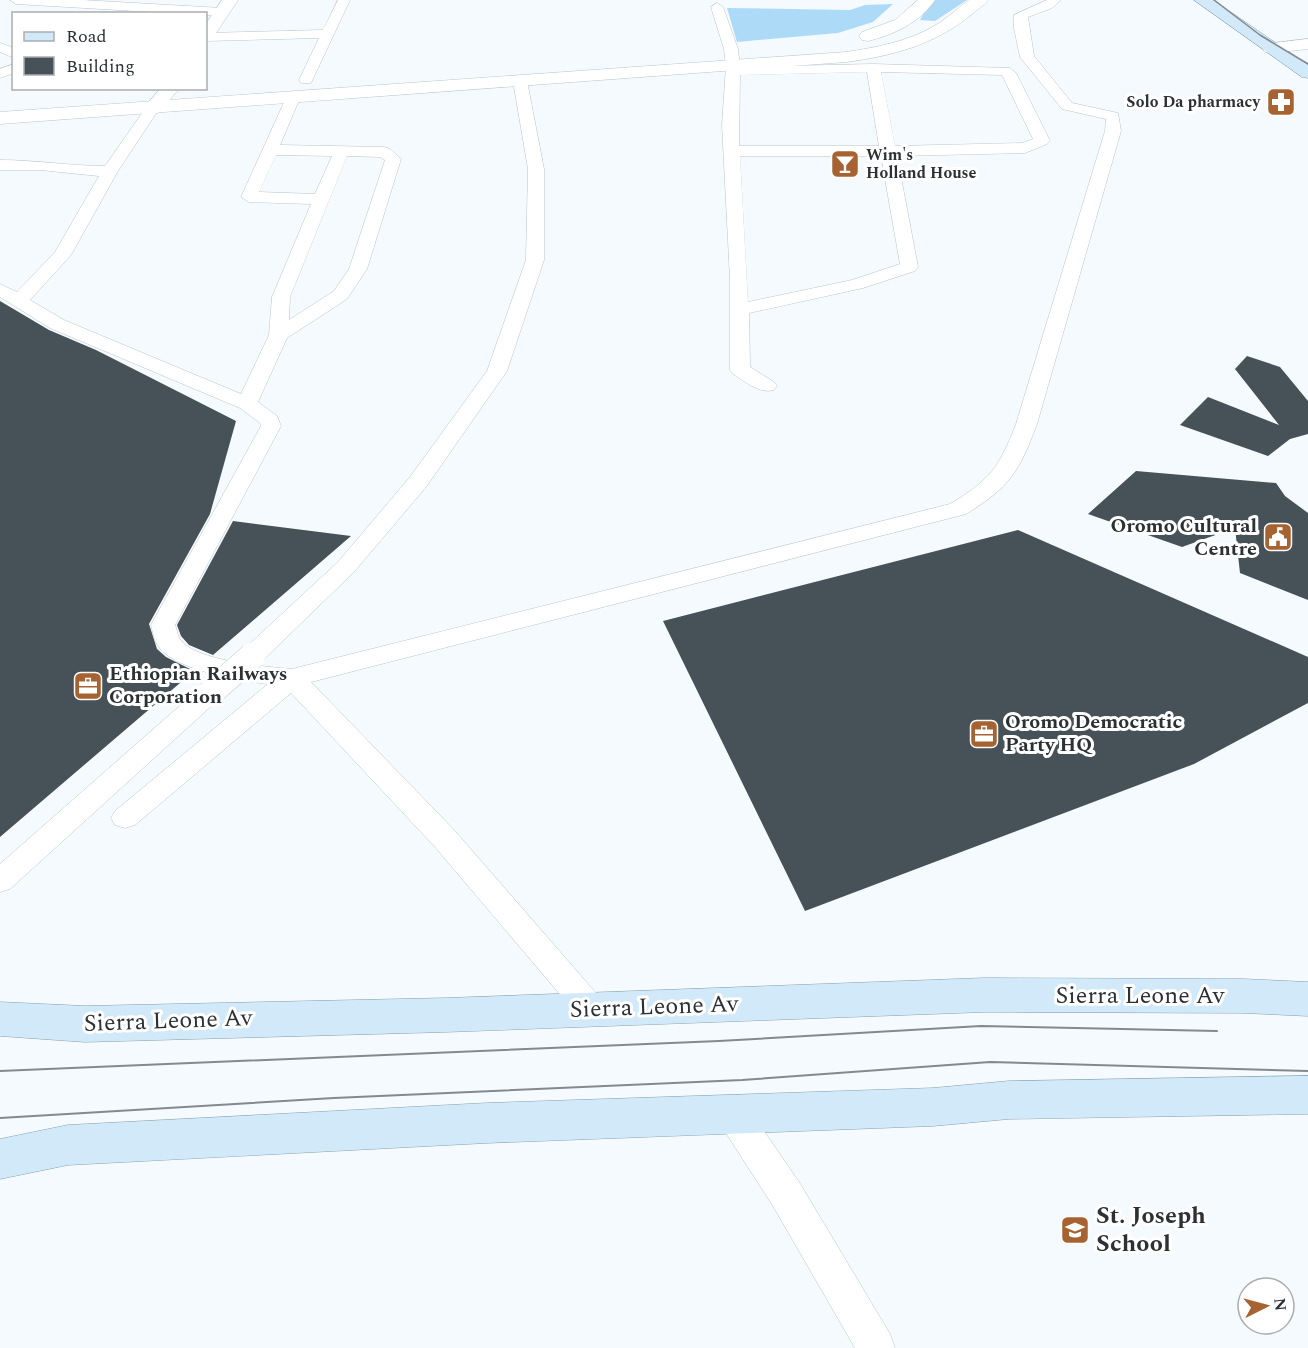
<svg xmlns="http://www.w3.org/2000/svg" width="1308" height="1348" font-family="Spectral,serif">
  <style>
    .green { fill: #addbf7 }
    .building { fill: #475258 }
    .lines { fill: none; stroke-linecap: round; stroke-linejoin: round }
    .minor-casing { stroke: #b8c4cc; stroke-width: 1 }
    .tertiary-casing { stroke: #b8c4cc; stroke-width: 1 }
    .secondary-casing { stroke: #b8c4cc; stroke-width: 1 }
    .primary-casing { stroke: #84a0b0; stroke-width: 1 }
    .minor { fill: #fff; fill-rule: evenodd }
    .tertiary { fill: #fff; fill-rule: evenodd }
    .secondary { fill: #fff; fill-rule: evenodd }
    .primary { fill: #d1e9f8; fill-rule: evenodd }
    .tram-far1 { stroke: #84898c; stroke-width: 1.5 }
    .tram { stroke: #84898c; stroke-width: 2 }
    .minor-bridge-casing { stroke: #b8c4cc; stroke-width: 27; stroke-linecap: butt }
    .minor-bridge { stroke: #fff; stroke-width: 26 }
    .labels { text-anchor: middle; dominant-baseline: central; stroke-width: 6; stroke-linejoin: round; paint-order: stroke }
    .far-poi-label { font-size: 16px; font-weight: bold; fill: #2c3134; stroke: #fff; text-anchor: end }
    .poi-label { font-size: 20px; font-weight: bold; fill: #2c3134; stroke: #fff; text-anchor: start }
    .near-street-label { font-size: 24px; fill: #2c3134; stroke: #fff }
    .near-poi-label { font-size: 24px; font-weight: bold; fill: #2c3134; stroke: #fff; text-anchor: start }
  </style>
  <rect width="100%" height="100%" fill="#f5fafe"/>
  <path class="green" d="M931,0h36l-32,21 -15,-1z
    M893,4l-20,18 -35,11 -101,9 -10,-34 123,2 15,-5z"/>
  <path class="building" d="M0,301l49,29 47,20 140,71 -26,93 -61,110 8,25 9,8 28,14 -194,166z
    M1247,356l33,11 28,34v33l-18,5 -22,17 -88,-31 28,-28 71,28 -44,-56z
    M1136,471l140,12 9,13 23,17v87l-68,-27 -5,-45 -53,19 -94,-33z
    M233,521l118,15 -138,119 -24,-10 -8,-9 -4,-11z
    M1018,530l290,127v46l-114,61 -389,147 -142,-290z"/>
  <g class="lines">
    <g class="minor-casing">
      <path id="minor" d="M10,0h72l140,8 6,4 -6,4 -206,-12z
        M338,0h12l-39,83h-10l-2,-3 20,-42 -113,3v-8l117,-3z
        M1047,0h14l-9,8 -24,9 6,39 38,47 46,10 3,18 -84,293c-18,48 -27,63 -71,90l-655,168 144,149 147,169 5,9 -5,9 -11,4 -11,-4 -145,-171 -144,-154 -156,132 -10,3 -10,-3 -4,-7 4,-7 153,-127c-27,-3 -93,-14 -109,-37 -5,-6 -6,-15 -8,-22l110,-199 -1,-3 -20,-15 -190,-80 -50,-31v-13l17,8 38,-40 44,-76 -59,-6h-40v-10c35,0 70,6 105,6l42,-60h10l2,3 -41,62 -47,84 -41,45 34,20 177,74 28,-59 3,-38 39,-93 -62,-2 -8,-5 45,-99 7,-4 7,4 -20,47 104,2 6,2 11,10 -34,110 -20,30 -60,39 -29,64 19,14 4,10 -106,199c2,4 2,10 5,14 14,22 87,28 112,30l658,-165c40,-24 49,-36 66,-80l89,-293 1,-12 -44,-10 -42,-52 -6,-29v-13zM276,155l56,1 -17,38 -56,-2zM347,156l33,1 5,3 -36,109 -15,22 -45,29 1,-23z
        M717,3l6,4 15,42 2,18 133,-3 137,4 6,5 34,68 -3,3 -22,9 -128,3 21,111 -3,4 -52,17 -114,25 1,54 24,15 3,4 -3,4c-15,4 -28,-8 -41,-16l-3,-4v-91l-8,-154 4,-59 -2,-17 -13,-42zM867,72l12,74h-140l1,-71zM881,72l121,3 31,64 -10,4 -128,3zM740,156h141l19,108 -48,16 -104,22z
        M0,43l14,5v10l-14,-6z
        M14,64v9l-14,5v-9z
        M520,77l7,4 17,88v91l-37,111 -81,116 -72,85 -93,90 -9,2 -9,-2 -4,-6 4,-6 95,-88 72,-85 77,-106 39,-111 2,-91 -15,-88z
        M209,685l9,3 4,6 -4,6 -208,189 -10,3v-28l200,-176z
        M734,1101l12,4 53,77 91,152 5,14h-40l-82,-142 -51,-79 -5,-11 5,-11z"/>
    </g>
    <g class="tertiary-casing">
      <path id="tertiary" d="M222,0h16l-26,39 -6,1v-16z
        M161,88h19l-22,25h-12l-3,-4z"/>
    </g>
    <g class="secondary-casing">
      <path id="secondary" d="M918,0h17c-16,23 -40,34 -67,41l-6,-1 -3,-4 3,-4 33,-12z
        M969,0h19c-4,6 -12,10 -17,15 -37,30 -79,41 -125,47l-846,62v-12l846,-60c33,-5 65,-11 93,-29 11,-7 20,-16 30,-23z
        M1308,39v10l-37,4 -6,-1 -3,-4 3,-4z"/>
    </g>
    <g class="primary-casing">
      <path id="primary" d="M1194,0h19l95,65v13l-6,-1z
        M985,978l259,1 64,3v34l-64,-3 -259,-1 -539,20 -361,10 -85,-6v-34l85,4 361,-8z
        M1308,1076v38l-299,5 -76,7 -446,17 -419,22 -68,14v-40l68,-14 419,-22 446,-15 76,-7z"/>
    </g>
    <use href="#minor" class="minor"/>
    <use href="#tertiary" class="tertiary"/>
    <use href="#secondary" class="secondary"/>
    <use href="#primary" class="primary"/>
    <path class="tram-far1" d="M1214,0l46,35 48,29"/>
    <path class="tram" d="M0,1071l719,-30 262,-15 236,5
      M0,1118l334,-20 408,-18 248,-18 318,9"/>
    <g class="minor-bridge-casing">
      <path id="minor-bridge" d="M209,694l43,-38"/>
    </g>
    <use href="#minor-bridge" class="minor-bridge"/>
  </g>
  <defs>
    <g id="pharmacy-square" transform="scale(1.5)"><rect x="-9" y="-9" width="18" height="18" rx="4" fill="#a66331" stroke="#fff"/><path d="M-2-6h4v4h4v4h-4v4h-4v-4h-4v-4h4Z" fill="#fff"/></g>
    <g id="bar-square" transform="scale(1.5)"><rect x="-9" y="-9" width="18" height="18" rx="4" fill="#a66331" stroke="#fff"/><path d="M-6-5H6L.8 .8V4.5H3.5V6h-7V4.5H-.8V.8Z" fill="#fff"/></g>
    <g id="civic-square" transform="scale(1.5)"><rect x="-9" y="-9" width="18" height="18" rx="4" fill="#a66331" stroke="#fff"/><path d="M-.6-6.5H3V-4.5H.6V-3L4-1V1h2V6H-6V1h2V-1L-.6-3ZM-1.2 2.5V6h2.4V2.5Z" fill="#fff"/></g>
    <g id="office-square" transform="scale(1.5)"><rect x="-9" y="-9" width="18" height="18" rx="4" fill="#a66331" stroke="#fff"/><path d="M-6-3h4V-5.5h4V-3h4V5H-6ZM-1-4.5V-3h2v-1.5ZM-6 0V1H6V0Z" fill="#fff"/></g>
    <g id="school-square" transform="scale(1.5)"><rect x="-9" y="-9" width="18" height="18" rx="4" fill="#a66331" stroke="#fff"/><path d="M0-5L7-2L0 1L-7-2ZM-4 1L0 2.5L4 1V4Q0 6-4 4Z" fill="#fff"/></g>
  </defs>
  <g fill-rule="evenodd">
    <use href="#pharmacy-square" x="1281" y="102"/>
    <use href="#bar-square" x="845" y="164"/>
    <use href="#civic-square" x="1278" y="537"/>
    <use href="#office-square" x="88" y="686"/>
    <use href="#office-square" x="984" y="734"/>
    <use href="#school-square" x="1075" y="1230"/>
  </g>
  <g class="labels">
    <g class="far-poi-label">
      <text x="1260" y="102">Solo Da pharmacy</text>
      <text x="866" y="155" text-anchor="start">Wim's<tspan x="866" dy="18">Holland House</tspan></text>
    </g>
    <g class="poi-label">
      <text x="1257" y="526" text-anchor="end">Oromo Cultural<tspan x="1257" dy="23">Centre</tspan></text>
      <text x="109" y="674">Ethiopian Railways<tspan x="109" dy="23">Corporation</tspan></text>
      <text x="1005" y="722">Oromo Democratic<tspan x="1005" dy="23">Party HQ</tspan></text>
    </g>
    <g class="near-street-label">
      <text x="1140" y="996">Sierra Leone Av</text>
      <text transform="translate(654 1007) rotate(-2)">Sierra Leone Av</text>
      <text transform="translate(168 1021) rotate(-2)">Sierra Leone Av</text>
    </g>
    <g class="near-poi-label">
      <text x="1096" y="1216">St. Joseph<tspan x="1096" dy="28">School</tspan></text>
    </g>
  </g>
  <rect x="12" y="12" width="195" height="78" fill="#ffffff" stroke="#abadae" stroke-width="1.5"/>
  <rect x="24" y="32" width="30" height="9" fill="#d1e9f8" stroke="#abadae" stroke-width="1.5"/>
  <text x="66" y="42" font-size="18" fill="#2c3134">Road</text>
  <rect x="24" y="57" width="30" height="18" fill="#475258" stroke="#abadae" stroke-width="1.5"/>
  <text x="66" y="72" font-size="18" fill="#2c3134">Building</text>
  <g transform="translate(1266 1306) rotate(84)"><circle r="28" fill="#ffffff" stroke="#abadae" stroke-width="1.5"/>
  <path d="M0-4.5L10 22L0 15L-10 22Z" fill="#a66331"/>
  <text y="-9" font-size="16" font-weight="bold" text-anchor="middle" fill="#2c3134">N</text>
  </g>
</svg>
